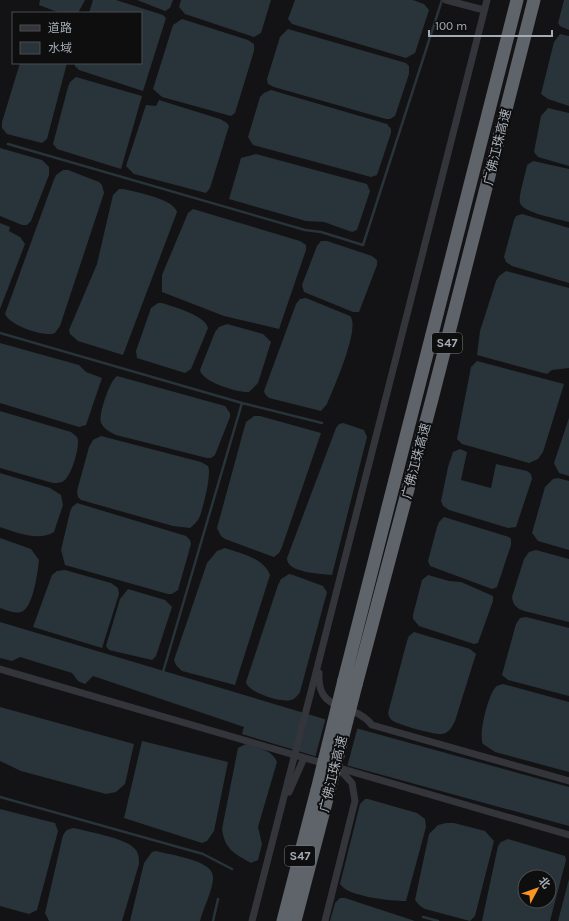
<svg xmlns="http://www.w3.org/2000/svg" width="569" height="921" font-family="Karla,'Noto Sans SC',sans-serif">
  <style>
    .water { fill: #283439; fill-rule: evenodd }
    .pier { fill: #131315 }
    .lines { fill: none; stroke-linecap: round; stroke-linejoin: round }
    .stream { stroke: #283439; stroke-width: 2.5 }
    .street { stroke: #34353a; stroke-width: 7 }
    .highway { stroke: #5f646b; stroke-width: 13 }
    .street-bridge { stroke: #34353a; stroke-width: 7 }
    .highway-bridge { stroke: #5f646b; stroke-width: 13 }
    .labels { text-anchor: middle; dominant-baseline: central; stroke-width: 4; stroke-linejoin: round; paint-order: stroke }
    .shield { fill: #0e0e0f; stroke: #777d84; stroke-width: 1 }
    .shield-label { font-size: 12px; font-weight: bold; fill: #a4acb6 }
    .street-label { font-size: 13px; fill: #a4acb6; stroke: #0e0e0f }
  </style>
  <rect width="100%" height="100%" fill="#131315"/>
  <path class="water" d="M40,0h45l-7,13h-18l-21,-8z
    M93,0h23l47,15 3,3 -23,73 -64,-21 -4,-4 -1,-3h67v-50h-52z
    M137,0h36l-3,8 -5,3z
    M181,0h90l-10,33 -7,4 -69,-23 -6,-7z
    M295,0h118l11,4 5,6 -14,43 -9,5 -114,-34 -4,-5z
    M564,0h5v30l-9,-4 -2,-3z
    M182,19l66,21 6,4v7l-19,62 -4,3 -69,-19 -9,-8 20,-64z
    M288,29l118,34 3,3v8l-14,42 -5,3h-4l-112,-32 -6,-3 -1,-5 13,-42z
    M560,34l9,2v70l-21,-7 -7,-5 13,-52z
    M20,63h47l-20,76 -5,4 -35,-9 -5,-6v-6z
    M76,77l66,19 -21,73 -64,-20 -4,-5 15,-57 2,-5z
    M271,90l116,34 4,5v4l-14,42 -6,2 -118,-32 -5,-8 12,-40 4,-4z
    M159,100l61,19 7,4 2,3 -19,62 -4,5 -72,-19 -8,-8 20,-61 10,1z
    M548,108l21,5v53l-31,-9 -4,-5 7,-36z
    M0,148l42,12 7,7v8l-18,46 -4,4h-5l-22,-9z
    M256,154l111,30 3,7 -13,39 -5,2 -28,-10 -18,-1 -77,-22 12,-41z
    M533,161l36,8v53c-10,-3 -46,-9 -49,-19 -2,-7 6,-30 7,-38z
    M63,170h5l31,12 3,3 2,8 -44,133 -5,7c-10,5 -46,-8 -50,-19l48,-132 3,-7z
    M119,189h4c13,3 51,10 54,23l-54,143 -45,-14 -8,-7 -1,-4 28,-66 16,-69z
    M193,209l107,32 6,4v5l-27,79 -55,-13 -62,-24v-17l26,-62z
    M522,214l47,14v55l-57,-17 -6,-4 -2,-5 10,-37 2,-4z
    M0,223l10,4 -1,4 11,6 5,7 -25,65z
    M321,241h6l45,15 5,4v5l-18,47h-6l-49,-20 -2,-7 15,-39z
    M506,271l63,17v80l-17,2 -5,4 -70,-19 3,-24 16,-50 3,-5z
    M306,298l44,18c11,11 -17,73 -23,88l-6,7 -52,-13 -4,-4 -1,-3 32,-87 4,-5z
    M158,303h4c12,4 43,12 46,25l-17,41 -6,4 -48,-15 -1,-7 15,-43z
    M227,324l36,10 8,8 -13,41 -9,9c-11,1 -47,-10 -49,-22l15,-38 4,-5z
    M0,343l79,22 7,7 16,6 -16,47 -7,2 -79,-24z
    M477,361l87,23 -21,68 -5,7 -9,4 -67,-19 -5,-5 14,-72z
    M117,376l108,30 5,7v4l-15,38 -4,3h-4l-91,-23c-6,-3 -12,-6 -15,-12 -3,-8 9,-43 16,-47z
    M0,411l71,21 6,5c4,7 -5,37 -12,43 -4,3 -6,3 -12,3l-53,-15z
    M254,416h6l61,17 -39,114 -3,6 -5,4 -49,-18 -4,-3 -4,-8 27,-99 2,-7z
    M569,418v58l-10,-3 -5,-10z
    M343,423l21,7 3,7 -35,138c-11,-1 -46,-2 -45,-17l49,-130 3,-4z
    M101,436l100,26 7,4c4,8 -5,41 -8,50 -2,5 -6,9 -10,12l-17,-2 -92,-26 -3,-3 -1,-6 12,-44 4,-7z
    M460,449l7,3 -6,28 30,8 5,-24 31,7 4,3 1,5 -16,48 -8,1 -59,-18 -6,-4 -2,-5 7,-34 5,-15z
    M0,473l50,15 11,7 2,10 -9,27c-16,10 -38,0 -54,-5z
    M558,478l11,3v69l-31,-9 -6,-8 13,-46 8,-8z
    M77,503l109,33 4,4 1,4 -13,46 -6,4h-4l-103,-29 -4,-15 9,-38 2,-5z
    M444,517l65,20 2,2v6l-14,42 -5,2 -62,-23 -2,-5 9,-34 2,-5z
    M0,538l31,11 8,11c-1,11 -6,49 -18,52 -7,2 -14,-2 -21,-4z
    M225,548c16,6 38,9 45,27l-35,110 -53,-14 -6,-6 -2,-5 33,-97 10,-12z
    M536,550l33,9v63l-45,-11c-8,-3 -11,-6 -12,-14l12,-38 5,-7z
    M65,570l46,13 7,5 1,6 -17,54 -69,-21 19,-52 5,-4z
    M289,574l4,1 30,11 4,6 -27,100c-2,3 -5,7 -9,8 -10,3 -44,-8 -45,-18l32,-97 3,-6z
    M428,575l21,6 12,1 32,14v5l-15,42 -4,1 -55,-18 -6,-7v-4l9,-35z
    M128,589l37,11 7,7 -16,49 -4,4 -43,-10 -3,-4 14,-47z
    M526,617l43,11v68l-61,-16 -6,-5 14,-51 4,-6z
    M0,622l341,102 228,63v39l-238,-65 -89,-27 2,-7 -151,-51 -8,8 -7,-3 -6,-8 -52,-16 -8,4 -12,-3z
    M414,632l56,17 6,5 -21,67c-3,6 -6,12 -13,13 -8,1 -42,-9 -49,-13 -3,-2 -4,-4 -5,-8l19,-72 2,-5z
    M503,684l66,18v70l-74,-20 -12,-8c-5,-9 5,-48 12,-56 2,-3 5,-3 8,-4z
    M0,707l134,37 -9,40 -9,8 -10,2 -85,-23 -21,-10z
    M142,741l86,21 -14,69 -7,10 -5,2 -78,-25z
    M246,744c11,4 26,5 31,18l-19,65 4,17 -4,16 -7,3c-17,-10 -26,-13 -29,-34l16,-81z
    M365,799h3l49,14 8,6 1,8 -20,74c-14,0 -58,-4 -66,-17l20,-80z
    M0,809l55,14 3,8 -21,79 -8,4 -29,-8z
    M446,823h8l31,8 9,10 -19,75 -5,5 -45,-12 -5,-3 -5,-6 14,-66 9,-9z
    M74,828c15,4 52,10 61,21 4,5 4,9 4,15l-17,57h-73l-4,-8 17,-74c2,-7 4,-10 12,-11z
    M508,839l57,17 1,4 -16,61h-68l16,-75 3,-4zM525,877h24v24h-24z
    M156,851c14,4 56,9 57,25 1,12 -10,33 -13,45h-70l14,-58 8,-11z
    M569,879v42h-11z
    M340,898h5l70,23h-85l5,-18z"/>
  <path class="pier" d="M326,717l32,9 -11,41 -32,-9z"/>
  <g class="lines">
    <path class="stream" d="M8,144l297,86 16,2 42,13 79,-245
      M0,333l242,70 80,20
      M163,672l79,-269
      M0,797l203,57 29,15
      M423,917l15,4
      M213,921l5,-22"/>
    <path class="street" d="M446,0l38,10
      M0,669l569,166
      M319,673c-2,42 33,27 53,52l197,56
      M313,684l174,-684
      M289,792l15,-34
      M252,921l36,-140
      M325,921l30,-120 -3,-18 -12,-13"/>
    <path class="highway" d="M344,680l173,-680
      M356,685l76,-286 102,-399
      M283,921l34,-131
      M295,921l34,-130"/>
    <path class="street-bridge" d="M288,781l25,-97"/>
    <path class="highway-bridge" d="M317,790l27,-110
      M329,791l27,-106"/>
  </g>
  <g class="labels">
    <g class="shield">
      <rect x="432" y="333" width="30" height="20" rx="3"/>
      <rect x="285" y="846" width="30" height="20" rx="3"/>
    </g>
    <g class="shield-label">
      <text x="447" y="343">S47</text>
      <text x="300" y="856">S47</text>
    </g>
    <g class="street-label">
      <text transform="translate(497 147) rotate(-76)">广佛江珠高速</text>
      <text transform="translate(416 461) rotate(-75)">广佛江珠高速</text>
      <text transform="translate(333 774) rotate(-76)">广佛江珠高速</text>
    </g>
  </g>
  <rect x="12" y="12" width="130" height="52" fill="#0e0e0f" stroke="#4a4d52"/>
  <rect x="20" y="25" width="20" height="6" fill="#34353a" stroke="#4a4d52"/>
  <text x="48" y="32" font-size="12" fill="#a4acb6">道路</text>
  <rect x="20" y="42" width="20" height="12" fill="#283439" stroke="#4a4d52"/>
  <text x="48" y="52" font-size="12" fill="#a4acb6">水域</text>
  <g transform="translate(537 889) rotate(49)"><circle r="19" fill="#0e0e0f" stroke="#4a4d52"/>
  <path d="M0-3L7 15L0 10L-7 15Z" fill="#fa9525"/>
  <text y="-6" font-size="11" font-weight="bold" text-anchor="middle" fill="#a4acb6">北</text>
  </g>
  <path d="M429 30v6h123v-6" fill="none" stroke="#a4acb6" stroke-width="2"/>
  <text x="435" y="30" font-size="12" fill="#a4acb6" stroke="#0e0e0f" stroke-width="3" paint-order="stroke">100 m</text>
</svg>
